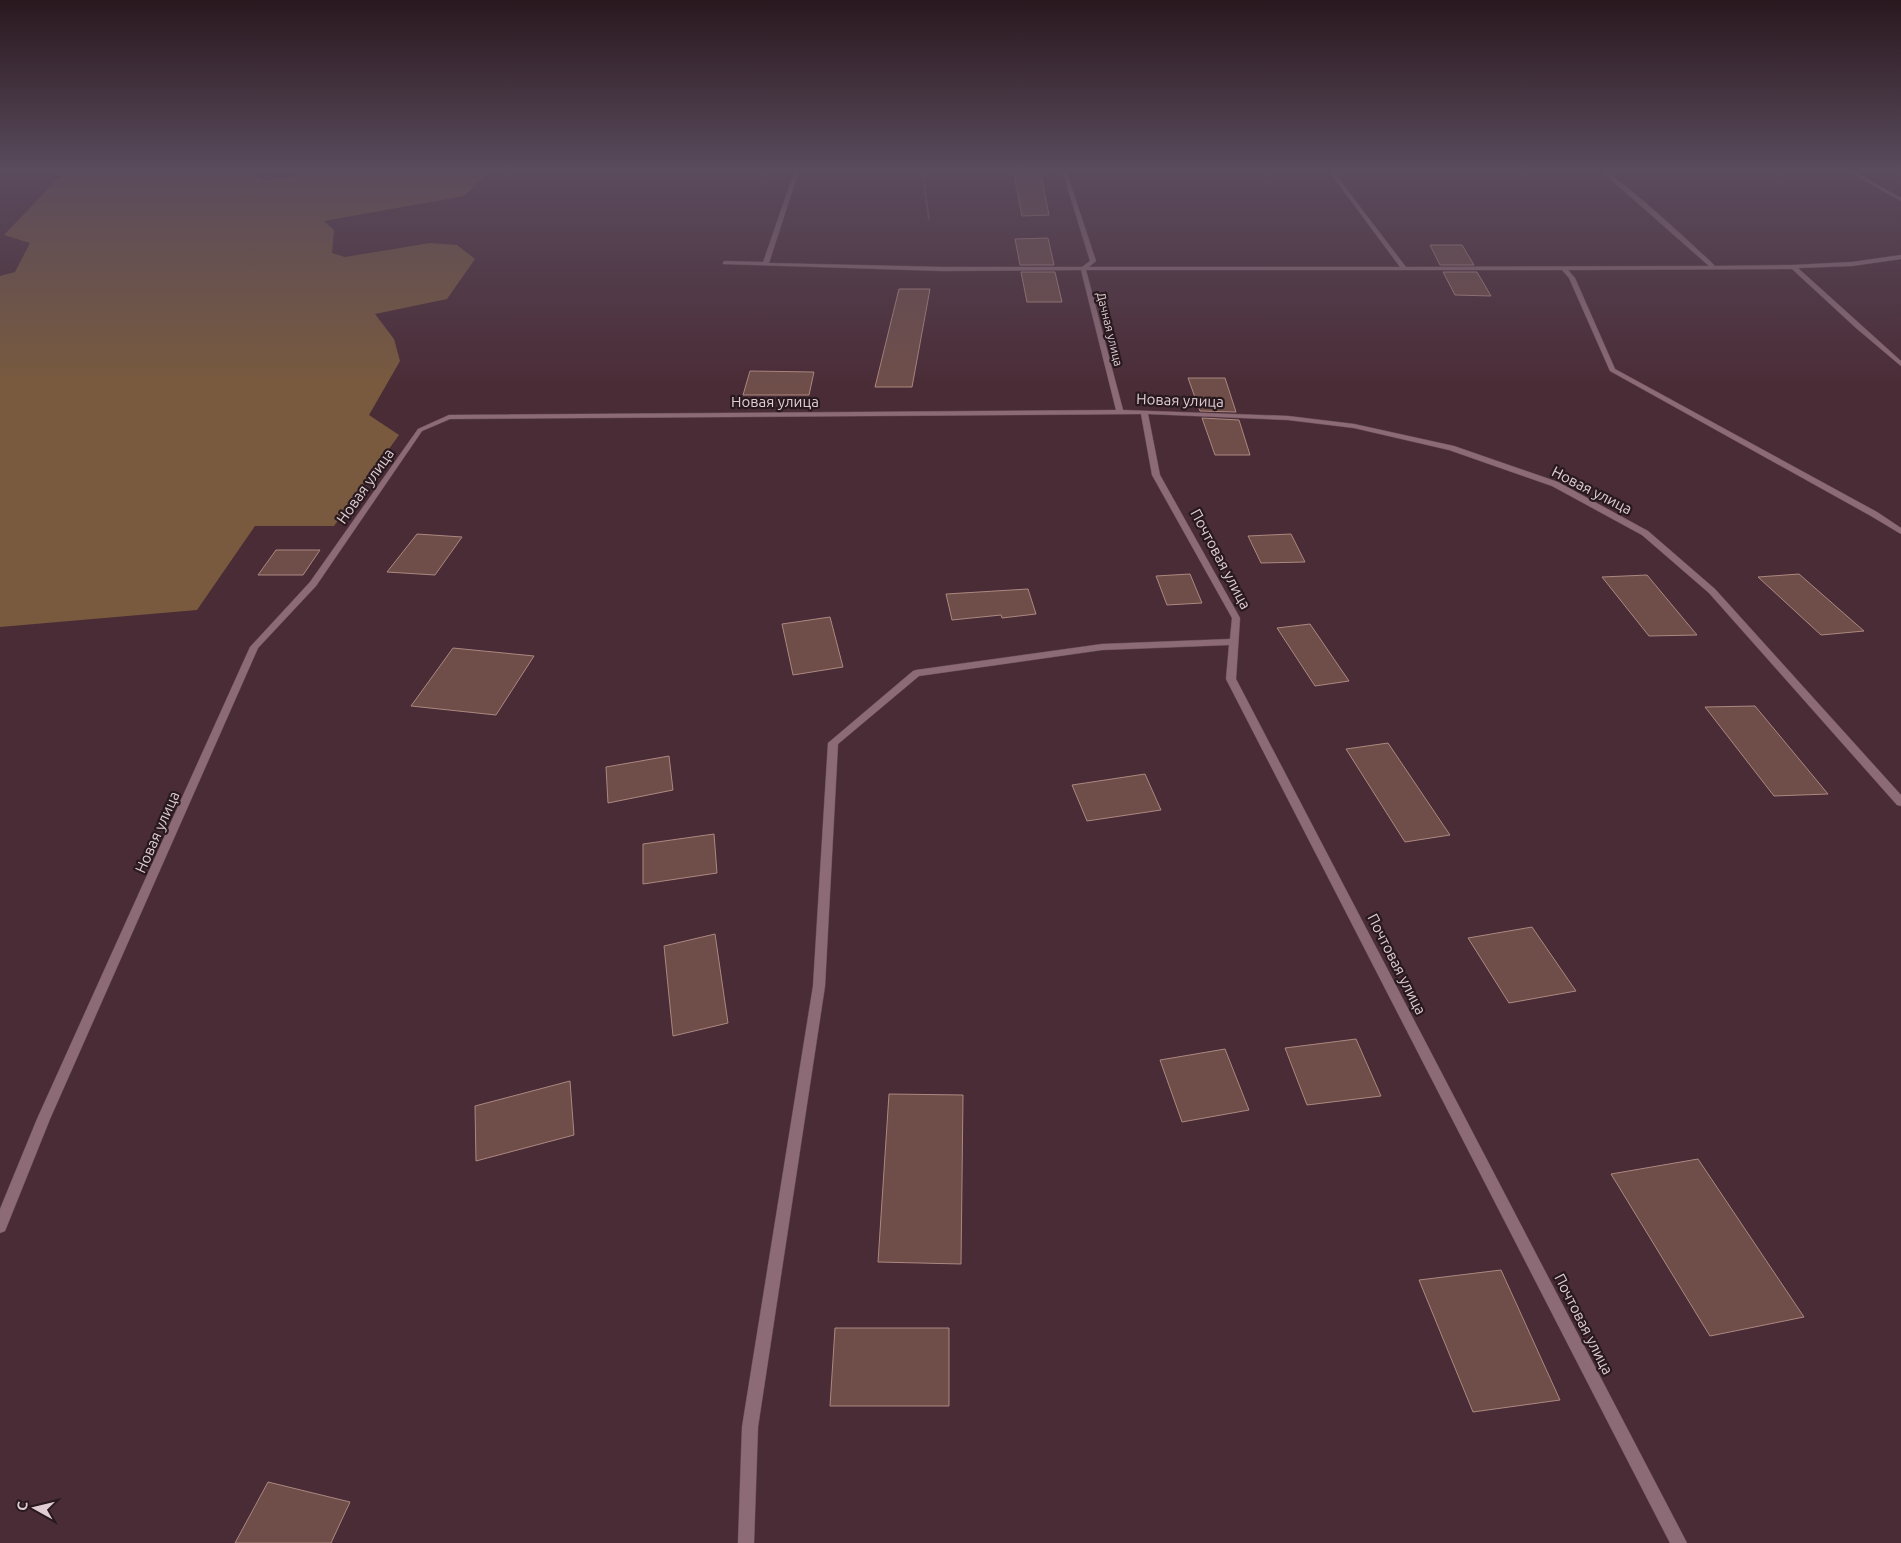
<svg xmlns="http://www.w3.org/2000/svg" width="1901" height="1543" font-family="Ubuntu,sans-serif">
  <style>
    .green { fill: #795a3e }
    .building { fill: #6f4e49; stroke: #ac8881 }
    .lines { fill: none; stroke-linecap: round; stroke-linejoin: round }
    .street-casing { stroke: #644c54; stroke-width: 1 }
    .path { stroke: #8c737b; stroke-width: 2; stroke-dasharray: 1 1; stroke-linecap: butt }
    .street { fill: #8d6b76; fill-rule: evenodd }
    .labels { text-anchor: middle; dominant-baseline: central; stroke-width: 4.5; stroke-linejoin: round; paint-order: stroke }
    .far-street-label { font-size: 12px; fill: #e0cdd3; stroke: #27191e }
    .street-label { font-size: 15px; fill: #e0cdd3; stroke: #27191e }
  </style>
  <rect width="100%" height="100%" fill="#4a2c36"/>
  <path class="green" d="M66,170h175l24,10 81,-10h145l-27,26 -140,25 10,9 -2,23 13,4 85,-14 27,2 18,14 -28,40 -72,15 19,25 6,22 -31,54 30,20 -65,91h-79l-58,84 -197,17v-351l15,-4 15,-29 -26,-8z"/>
  <path class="building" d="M1013,170h27l9,45 -27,1z
    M1048,238l6,27h-34l-5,-26z
    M1430,245h32l12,20h-34z
    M1021,272h34l7,30h-35z
    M1443,272h34l14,24 -36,-1z
    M899,289h31l-18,98h-37z
    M750,371l64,1 -5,23h-66z
    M1188,378h37l11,34 -36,-1z
    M1202,418l37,2 11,35h-35z
    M417,534l45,3 -27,38 -48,-3z
    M1291,534l14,28 -44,1 -13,-27z
    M276,550h44l-17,25h-45z
    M1190,574l12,29 -35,2 -11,-29z
    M1799,574l65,57 -43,4 -63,-58z
    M1647,575l50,60 -48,1 -47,-59z
    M1028,589l8,25 -34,4 -1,-3 -49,5 -6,-26z
    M830,617l13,50 -50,8 -11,-51z
    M1310,624l39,57 -34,5 -38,-58z
    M453,648l81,8 -38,59 -85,-9z
    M1755,706l73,88 -54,2 -69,-89z
    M1388,743l62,92 -45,7 -59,-93z
    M669,756l4,34 -65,13 -2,-36z
    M1145,774l16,36 -74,11 -15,-36z
    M714,834l3,39 -74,11v-40z
    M1532,927l44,64 -67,12 -41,-65z
    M715,934l13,89 -55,13 -9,-90z
    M1356,1039l25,57 -74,9 -22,-57z
    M1225,1049l24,61 -67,12 -22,-62z
    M570,1081l4,54 -98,26 -1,-55z
    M889,1094l74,1 -2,169 -83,-2z
    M1698,1159l106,158 -94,19 -99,-162z
    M1501,1270l59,130 -87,12 -54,-132z
    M835,1328h114v78h-119z
    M268,1482l82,20 -19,41h-96z"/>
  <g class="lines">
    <g class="street-casing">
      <path id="street" d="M795,170h4l-30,93 174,4h139l8,-6 -28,-91h4l30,91 -7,6h311l-72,-97h4l74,97 303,-1 -109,-96c13,0 100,81 115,96l78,-1 59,-3 49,-7v4l-49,7 -54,2 103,93v5l-45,-38 -64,-59 -224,1 7,8 40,91 262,143 24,16v6l-30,-18 -261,-145 -41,-93 -7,-8h-476l37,140 165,6 66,8 100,22 104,36 90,49 67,58 186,206v11l-4,-1 -188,-212 -67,-58 -90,-49 -103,-36 -95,-22 -66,-8 -140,-6 12,61 80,143 -4,61 451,864h-17l-444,-864 3,-34 -127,5 -183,26 -81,68 -13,242 -67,441 -4,116h-16l4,-116 71,-441 15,-243 85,-72 3,-1 186,-26 128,-5 2,-21 -80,-143 -11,-61 -691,5 -28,12 -106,155 -58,62 -208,471 -45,112 -5,2v-24l37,-90 213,-472 60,-65 108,-153 31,-14 667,-5 -35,-140 -138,1 -220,-7v-2l2,-1 38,1z
        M1846,170h5l50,28v3z"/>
    </g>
    <path class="path" d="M925,170l-1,13 5,37"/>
    <use href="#street" class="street"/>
  </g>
  <linearGradient id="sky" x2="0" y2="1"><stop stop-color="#29181e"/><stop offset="0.44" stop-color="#5a4b5d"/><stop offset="1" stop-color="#5a4b5d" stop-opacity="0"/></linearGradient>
  <rect width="1901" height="386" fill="url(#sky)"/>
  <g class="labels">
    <g class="far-street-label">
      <text transform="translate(1110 329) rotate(76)">Дачная улица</text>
    </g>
    <g class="street-label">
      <text transform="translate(1180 400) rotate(2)">Новая улица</text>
      <text x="775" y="401">Новая улица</text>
      <text transform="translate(365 486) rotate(-55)">Новая улица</text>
      <text transform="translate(1592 490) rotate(27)">Новая улица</text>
      <text transform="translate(1221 559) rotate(62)">Почтовая улица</text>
      <text transform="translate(157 832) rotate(-66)">Новая улица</text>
      <text transform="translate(1397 964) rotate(63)">Почтовая улица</text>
      <text transform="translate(1584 1324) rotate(63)">Почтовая улица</text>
    </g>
  </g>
  <g transform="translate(35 1508) rotate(278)" stroke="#27191e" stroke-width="4" paint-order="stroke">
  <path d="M0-4L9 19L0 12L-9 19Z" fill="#e0cdd3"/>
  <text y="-8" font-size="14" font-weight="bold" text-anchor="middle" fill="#e0cdd3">С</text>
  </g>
</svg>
